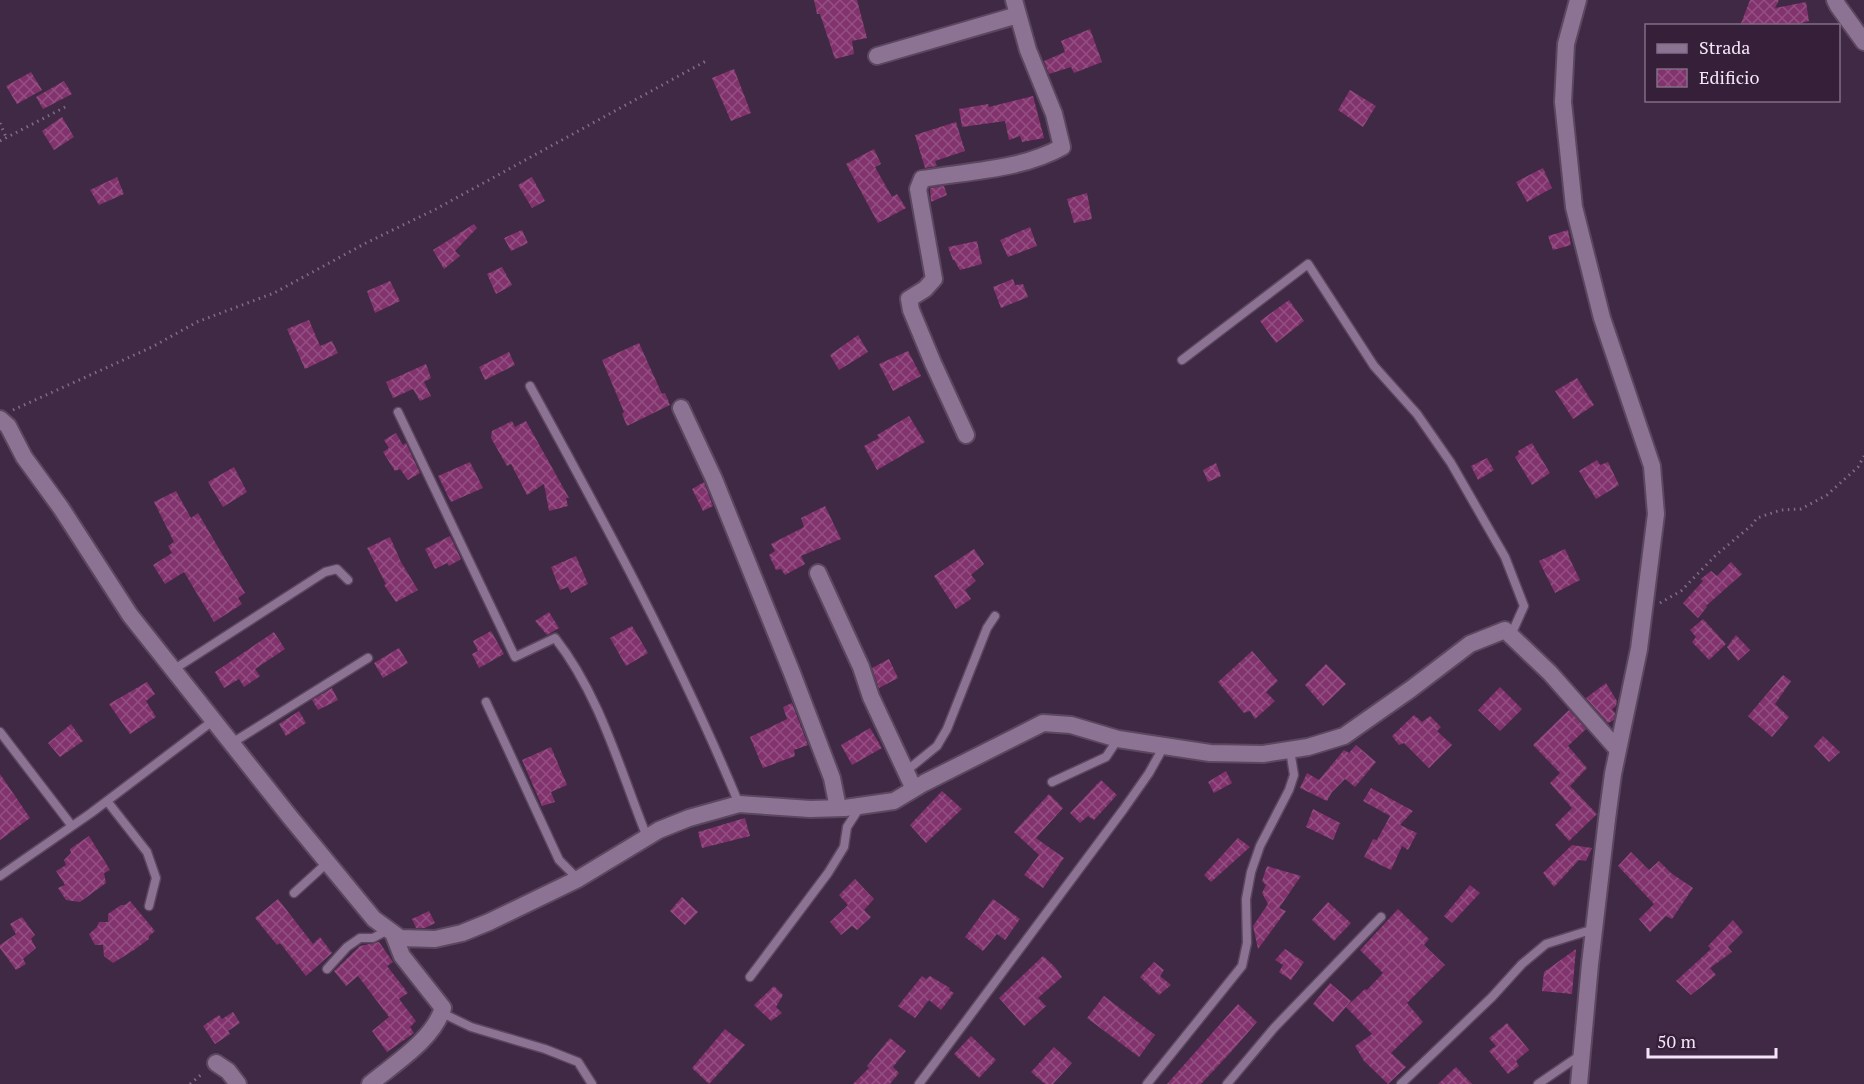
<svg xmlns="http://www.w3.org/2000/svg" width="1864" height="1084" font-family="'PT Serif',serif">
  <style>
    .building { fill: url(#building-cross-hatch) }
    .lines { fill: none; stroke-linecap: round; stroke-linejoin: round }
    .lane-casing { stroke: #5b475f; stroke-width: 11 }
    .street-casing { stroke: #5b475f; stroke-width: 20 }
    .path { stroke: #806d84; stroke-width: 3; stroke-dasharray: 1.5 4.5; stroke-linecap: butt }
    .lane { stroke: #8d7393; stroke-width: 8 }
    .street { stroke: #8d7393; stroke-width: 16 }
  </style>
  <defs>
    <pattern id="building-cross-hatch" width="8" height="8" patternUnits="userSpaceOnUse" patternTransform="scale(1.5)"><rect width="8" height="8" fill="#82326c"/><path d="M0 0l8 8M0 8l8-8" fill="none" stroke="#945082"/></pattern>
  </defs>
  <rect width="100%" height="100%" fill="#3f2944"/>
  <path class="building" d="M814,0h43l10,38 -15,3 2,13 -19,5 -15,-45h-3z
    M1750,0h29l-4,8 31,-6 3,19 -17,5h-52z
    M1090,29l12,33 -28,11 -3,-6 -22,7 -5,-13 21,-9 -4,-11z
    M734,69l17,44 -20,8 -19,-43z
    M31,72l11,18 -25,14 -11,-18z
    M64,81l8,13 -29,15 -7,-12z
    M1350,90l26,16 -13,21 -25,-17z
    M1033,96l11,42 -22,4 -2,-6 -11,4 -4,-19 -43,6 -3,-18 29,-5 1,3z
    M62,117l12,20 -20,13 -12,-19z
    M956,122l9,29 -30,10 2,5 -12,2 -10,-33z
    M874,149l7,15 -6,3 17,30 5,-3 9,14 -28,15 -32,-59z
    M1543,168l9,20 -25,14 -11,-20z
    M117,177l7,17 -25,11 -9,-15z
    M532,177l13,24 -13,7 -14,-23z
    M944,186l3,9 -16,7 -1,-14z
    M1087,193l5,26 -18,4 -7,-24z
    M474,224l3,4 -22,23 5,5 -16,13 -11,-19z
    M1030,227l7,19 -29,11 -8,-17z
    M522,230l6,13 -17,8 -7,-13z
    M1568,230l3,15 -18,5 -5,-14z
    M977,241l5,23 -22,6 -6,-10h-1l-5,-13z
    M502,267l10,18 -16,9 -9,-20z
    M1013,279l2,6 8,-1 5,13 -27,11 -8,-21z
    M390,281l10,20 -25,12 -8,-22z
    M1289,300l15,21 -28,22 -16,-22z
    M309,320l11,26 12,-5 6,12 -33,16 -18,-40z
    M858,335l10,17 -29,18 -9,-15z
    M639,343l23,51 3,-1 5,12 -43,21 -5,-12 2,-2 -22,-52z
    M908,351l13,25 -28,15 -14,-27z
    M509,352l6,13 -30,15 -6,-13z
    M426,364l5,14 -7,4 7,14 -11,5 -7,-12 -20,9 -7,-16z
    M1577,378l17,27 -21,14 -18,-28z
    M909,416l16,26 -48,28 -13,-24 15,-8 -2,-3z
    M512,421l3,6 11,-6 43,77h-3l2,8 -19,5 -5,-27 -17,11 -16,-31 -4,2 -16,-28 1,-7z
    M396,433l7,12 3,-2 14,30 -12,7 -8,-11 -5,2 -12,-19 6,-4 -5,-8z
    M1532,443l18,30 -18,12 -17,-28 4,-3 -1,-3z
    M1487,458l7,12 -16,10 -7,-14z
    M1597,460l3,5 8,-3 11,23 -23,14 -17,-28z
    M470,462l13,26 -32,14 -13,-26z
    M1216,463l5,13 -13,6 -5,-12z
    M234,467l13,25 -24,15 -15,-25z
    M704,482l9,24 -10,5 -11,-22z
    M176,491l15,27 7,-5 47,80 -7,5 4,6 -28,18 -30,-50 -19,12 -12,-19 19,-12 -4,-7 6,-4 -20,-40z
    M825,506l16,33 -40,17 4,8 -20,11 -4,-6 -5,1 -7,-15 6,-4 -4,-7 33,-17 -3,-9z
    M450,536l11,23 -12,7 -2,-3 -12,6 -10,-20z
    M390,537l11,25 17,28 -22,12 -12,-17 2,-1 -19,-36z
    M974,549l10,15 -13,11 5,6 -11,9 6,9 -15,10 -22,-33z
    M1565,549l15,31 -25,13 -16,-32z
    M576,556l12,28 -17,9 -3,-6 -8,3 -9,-23z
    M1731,562l11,12 -36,32 1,1 -9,11 -15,-15 20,-22 -2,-2 10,-8 6,5z
    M549,612l10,16 -12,7 -12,-14z
    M1703,619l23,25 -17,16 -17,-18 4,-5 -6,-7z
    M632,626l16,27 -22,13 -16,-28z
    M491,631l13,23 -25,14 -7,-14 6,-3 -5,-10z
    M274,632l11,17 -30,20 5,7 -16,11 -5,-8 -15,9 -9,-16z
    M1736,635l14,15 -12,11 -11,-14z
    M399,648l9,15 -25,15 -9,-15z
    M1252,651l26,30 -12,11 9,9 -20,18 -5,-8 -6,2 -26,-31z
    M889,659l9,19 -19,10 -7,-20z
    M1326,664l20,20 -23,22 -18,-21z
    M1783,675l8,6 -16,23 14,13 -17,20 -24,-21z
    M147,682l8,12 -9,7 10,16 -26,17 -21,-30z
    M1606,683l11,18 -1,5 -4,3 3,4 -1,7 -6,3 -22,-25z
    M1500,687l22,22 -22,22 -22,-21z
    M332,688l6,12 -20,10 -6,-10z
    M792,703l16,42 -14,5 1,6 -32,12 -13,-31 37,-18 -4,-12z
    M1569,710l17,19 -18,17 19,22 -17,18 27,28 -28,27 -14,-16 17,-17 -22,-25 10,-10 -27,-28z
    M299,711l7,12 -20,13 -7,-12z
    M1414,715l8,7 8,-6 11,11 -4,4 15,14 -23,23 -25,-25 -5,2 -7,-9z
    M71,724l12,17 -23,16 -12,-14z
    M870,728l12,20 -30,17 -11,-20z
    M1823,736l17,16 -11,10 -15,-16z
    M1356,745l20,17 -21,25 -10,-8 -13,13 -5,9 -27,-13 7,-15 12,7 25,-30 5,3z
    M551,747l16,38 -16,7 4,10 -13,4 -20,-46z
    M1226,771l6,12 -18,10 -6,-11z
    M0,774l30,44 -30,22z
    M1101,780l16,15 -23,25 -6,-4 -8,7 -10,-10z
    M1371,788l42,23 -13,14 17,8 -9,17 -6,-4 -11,24 -27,-13 9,-18 4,1 13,-24 -27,-15z
    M942,791l20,18 -36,34 -16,-18z
    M1049,794l14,14 -27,30 28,20 -21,30 -19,-13 15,-20 -25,-23z
    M1313,809l27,14 -7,17 -27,-13z
    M745,818l5,18 -48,12 -4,-16z
    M89,836l21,34 -6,3 2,10 -26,19 -14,-2 -8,-12 7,-3 -9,-14 10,-6 -2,-5 7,-7 -1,-4z
    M1238,838l12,9 -39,35 -7,-7z
    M1572,845l20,3 -6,13 -7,-1 -25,27 -11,-14z
    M1631,852l18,18 10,-9 12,12 22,15 -21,31 -6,-3 -16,16 -11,-13 15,-15 -36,-38z
    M1267,866l34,10 -22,32 7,3 -28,38 -5,-23 15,-22 -6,-11 4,-8 -4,-4z
    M855,879l19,20 -10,11 7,7 -14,13 -5,-4 -11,9 -11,-13 18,-17 -9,-10z
    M1470,885l10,8 -28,30 -8,-7z
    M682,897l16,15 -13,13 -15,-14z
    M278,899l35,45 7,-7 12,16 -26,23 -26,-33 -3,2 -22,-27z
    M993,899l27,20 -15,21 -8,-6 -14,17 -18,-14z
    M130,901l25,30 -6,5v3l-15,11 -21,13 -9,-7 -1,-11h-8l-6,-11 8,-7 2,-5h9v-8l13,-9h4z
    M1328,902l23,21 -17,18 -22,-21z
    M1398,909l31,30 -5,6 21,20 -38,38 16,19 -32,31 15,14 -18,17 -24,-23 -9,-15 17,-12 -26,-27 19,-18 2,1 16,-17 -23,-23z
    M429,911l6,12 -10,5h-9l-4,-9z
    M22,917l13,18 -4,4 5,9 -13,11 3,5 -10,6 -16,-22v-3l16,-11 -6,-10z
    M1733,920l10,12 -15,15 4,5 -22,16 6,7 -25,20 -15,-14 35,-32 -3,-3z
    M379,942l14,20 -6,4 21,27 -9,6 17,22 -6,6 4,6 -27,19 -15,-21 17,-14 -31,-41 -12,10 -12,-15 26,-25z
    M1285,949l19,13 -13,18 -12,-8 4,-7 -8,-5z
    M1576,949l-4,45 -30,-3 2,-19z
    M1043,956l12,11 7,10 -24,21 8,8 -22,20 -25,-28z
    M1154,962l10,8 -4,6 11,9 -12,10 -19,-18z
    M922,976l4,3 4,-3 20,12 -1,2 5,3 -13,17 -12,-10 -14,18 -17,-12z
    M1330,983l21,18 -18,21 -20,-18z
    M774,986l9,9 -7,12 6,6 -11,8 -17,-16z
    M1104,996l51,39 -16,22 -52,-39z
    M1238,1004l19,18 -27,31 -29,31h-34z
    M233,1012l7,11 -12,8 2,3 -15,10 -12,-18 16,-11 3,4z
    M1507,1023l22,27 -13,11 3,5 -11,8 -19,-23 7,-5 -7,-8z
    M725,1029l20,16 -36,39 -17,-16z
    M971,1036l25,24 -17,18 -25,-24z
    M890,1038l16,13 -13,16 6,6 -9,11h-37l16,-16 -2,-2z
    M1054,1047l18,16 -19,21h-8l-14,-12z
    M1456,1067l16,17h-34z"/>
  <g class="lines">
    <g class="lane-casing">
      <path id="lane" d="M1182,360l126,-96 66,102 43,48 34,49 54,94 19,49 -13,29
        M530,386c75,137 150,275 209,418
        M398,412l117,245 40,-19c45,57 65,132 92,199
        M173,670l152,-98 12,-3 11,11
        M486,702l73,158 19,19
        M0,732l72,94
        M232,743l136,-85
        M905,772l32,-26 10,-17 40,-101 8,-12
        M1052,782l54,-25 12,-18
        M107,801l40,51 9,26 -7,28
        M0,876l91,-63 123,-93
        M294,893l33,-30
        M327,969l20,-22 13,-9h13l15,-8
        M750,977l78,-104 16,-26 3,-20 13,-20
        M442,1013l29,14 74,22 33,13 14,22
        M919,1084l204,-274 26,-37 15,-27
        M1147,1084l95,-118 5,-23 -1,-44 5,-27 9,-26 29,-56 5,-15 -4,-25
        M1227,1084l47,-56 107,-111
        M1401,1084l91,-87 30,-33 24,-20 48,-15
        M1538,1084l44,-30"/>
    </g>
    <g class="street-casing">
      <path id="street" d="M1578,0l-12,44 -3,58 11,105 28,111 50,148 4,48 -17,135 -26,125 -6,45 -17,145 -11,120
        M1835,0l3,6 26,36
        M877,56l141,-41
        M681,408l33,71 78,194 40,105 6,30
        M0,419l8,7 16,31 37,51 69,107 160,202 84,102 26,19 35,1 27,-6 27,-11 89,-43 81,-49 30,-12 50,-14 71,5 35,-1 49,-7 30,-18 119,-60 28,2 47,14 92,14 53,1 45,-7 36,-11 67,-47 59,-45 35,-14 45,43 68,77
        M966,435l-33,-72 -22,-53 -2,-11 16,-10 9,-10 -16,-90 4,-10c46,-8 99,-9 140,-32l-8,-33 -26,-64 -14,-50
        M818,573l43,94 10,30 43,92
        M216,1063l12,8 10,13
        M370,1084c25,-21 63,-44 73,-76l-41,-52 -9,-23"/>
    </g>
    <path class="path" d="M0,123l6,14
      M0,141l69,-36
      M13,410l139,-63 45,-25 77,-29 92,-50 70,-34 270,-148
      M1660,603l21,-12 35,-36 36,-30 5,-7 24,-8 20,-1 26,-14 31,-28 6,-11
      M190,1084l13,-11"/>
    <use href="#lane" class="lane"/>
    <use href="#street" class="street"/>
  </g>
  <rect x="1645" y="24" width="195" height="78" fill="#351f39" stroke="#816e85" stroke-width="1.5"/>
  <rect x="1657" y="44" width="30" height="9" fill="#8d7393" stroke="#816e85" stroke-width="1.5"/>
  <text x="1699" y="54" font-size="18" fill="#f3e5f7">Strada</text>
  <rect x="1657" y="69" width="30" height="18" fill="url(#building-cross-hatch)" stroke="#816e85" stroke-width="1.5"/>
  <text x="1699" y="84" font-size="18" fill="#f3e5f7">Edificio</text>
  <path d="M1648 1048v9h128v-9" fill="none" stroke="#f3e5f7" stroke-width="3"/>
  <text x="1657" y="1048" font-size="18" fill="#f3e5f7" stroke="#351f39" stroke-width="4.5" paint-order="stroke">50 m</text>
</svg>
